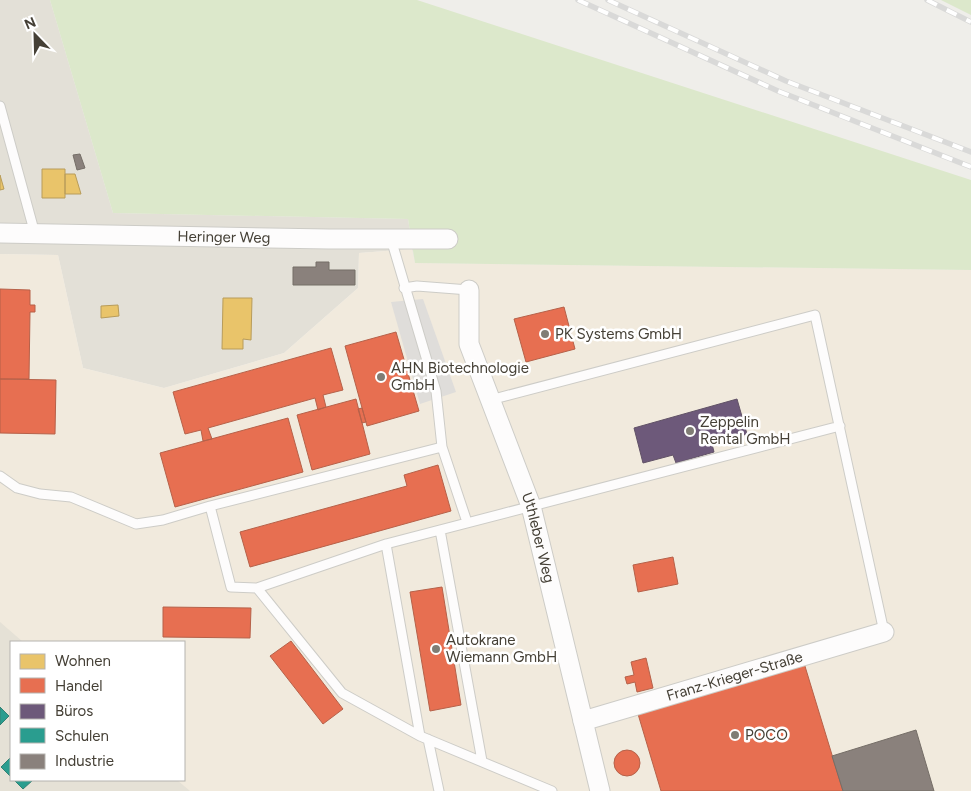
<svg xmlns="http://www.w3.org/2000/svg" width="971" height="791" font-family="Figtree,sans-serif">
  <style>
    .residential { fill: #e3e0d7 }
    .commercial { fill: #f1eadd; fill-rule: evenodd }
    .education { fill: #e5e1d6 }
    .green { fill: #dce8cb }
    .parking { fill: #dfddda }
    .homes { fill: #e9c46a; stroke: #b89c5a }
    .shops { fill: #e76f51; stroke: #b66149 }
    .offices { fill: #6d597a; stroke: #615266 }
    .schools { fill: #2a9d8f; stroke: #328174 }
    .industry { fill: #8a817c; stroke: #756e67 }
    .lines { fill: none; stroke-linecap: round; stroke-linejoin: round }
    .lane-casing { stroke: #cdccc7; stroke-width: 11 }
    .street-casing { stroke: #cdccc7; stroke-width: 21 }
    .lane { stroke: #fdfcfc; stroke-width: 9 }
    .street { stroke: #fdfcfc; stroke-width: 19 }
    .rail-casing { stroke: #d9d9d8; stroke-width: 5.5 }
    .rail { stroke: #fff; stroke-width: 4; stroke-dasharray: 11; stroke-linecap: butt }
    .poi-dot { fill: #807d75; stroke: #fff; stroke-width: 2 }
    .labels { text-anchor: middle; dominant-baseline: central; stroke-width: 5; stroke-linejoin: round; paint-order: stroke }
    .street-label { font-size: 15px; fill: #454036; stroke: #fff }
    .poi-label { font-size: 15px; fill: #454036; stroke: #fff; text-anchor: start }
  </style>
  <rect width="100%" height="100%" fill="#efeeea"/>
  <path class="residential" d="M0,0h50l63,213 295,6 7,44 -3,-14 -53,4 -1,35 -74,65 -120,35 -81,-20 -25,-113 -58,-1z"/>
  <path class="commercial" d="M412,249l3,14 556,7v521h-971v-537l58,1 25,113 81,20 120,-35 74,-65 1,-35zM11,642h173v138h-173z"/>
  <path class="education" d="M0,622l23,20h-12v138h166l13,11h-190z"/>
  <path class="green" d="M50,0h367l554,180v90l-556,-7 -7,-44 -295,-6z
    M941,0h30v15z"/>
  <path class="parking" d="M423,299l33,93 -36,12 -29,-102z"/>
  <path class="homes" d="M42,169h23v29h-23z
    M65,174h10l6,20h-16z
    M0,175l4,14 -4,1z
    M223,298h29l-1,42 -8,-1v10h-21z
    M118,305l1,11 -18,2v-12z"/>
  <path class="shops" d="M0,289l30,1v15h5v7h-5l-1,67h-29z
    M564,307l11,42 -49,13 -12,-43z
    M396,332l23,79 -52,15 -22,-80z
    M331,348l12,42 -20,5 3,12 -8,3 -3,-12 -107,30 4,11 -9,2 -2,-11 -16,4 -12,-42z
    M0,379l56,1 -1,54 -55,-1z
    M356,399l14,55 -58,16 -15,-55z
    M362,408l4,14 -4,1 -4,-14z
    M288,418l15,54 -128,35 -15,-54z
    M438,465l13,46 -201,56 -10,-35 167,-46 -3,-11z
    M673,557l5,27 -40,8 -5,-27z
    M442,587l19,118 -31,6 -20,-119z
    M163,607l88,1 -1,30 -87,-1z
    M291,641l52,68 -20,15 -53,-68z
    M646,658l7,30 -16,4 -2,-10 -8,2 -2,-7 9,-2 -3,-13z
    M804,663l39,128h-182l-23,-77z
    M614 763a13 13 0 1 1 26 0a13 13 0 1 1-26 0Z"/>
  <path class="offices" d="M737,399l10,35 -35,10 2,8 -38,11 -3,-8 -30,8 -9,-35z"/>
  <path class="schools" d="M0,707l9,9 -9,9z
    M11,757v20l-10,-10z
    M14,780h19l-10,9z"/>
  <path class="industry" d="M80,154l5,14 -8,2 -4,-15z
    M316,262h13v8h26v15h-62v-18h23z
    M916,730l18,61h-91l-11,-35z"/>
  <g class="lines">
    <g class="lane-casing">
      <path id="lane" d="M0,106l35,128
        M391,239l45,152 6,56 25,75
        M404,288l13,-2 52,4
        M490,400l325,-85 69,317
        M0,476l17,12 23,6 31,3 65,27 27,-4 47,-14
        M440,530l42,231
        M386,544l34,192
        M257,588l-26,-1 -21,-81 232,-59
        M428,739l11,52
        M552,791l-132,-55 -78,-43 -85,-105 129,-44 454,-118"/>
    </g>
    <g class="street-casing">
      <g id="street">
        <path id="s1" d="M0,233l329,6h119"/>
        <path id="s2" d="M469,290v54l62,162 69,285"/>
        <path id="s3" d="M583,721l301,-89"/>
      </g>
    </g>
    <use href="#lane" class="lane"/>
    <use href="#street" class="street"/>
    <g class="rail-casing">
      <path id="rail" d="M578,0l200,91 193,76
        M608,0l178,81 185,71
        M927,0l44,22"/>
    </g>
    <use href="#rail" class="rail"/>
  </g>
  <g class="poi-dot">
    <circle cx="545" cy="334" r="5"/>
    <circle cx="381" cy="377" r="5"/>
    <circle cx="690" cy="431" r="5"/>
    <circle cx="436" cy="649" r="5"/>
    <circle cx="735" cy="735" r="5"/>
  </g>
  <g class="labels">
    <g class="street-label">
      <text stroke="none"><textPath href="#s1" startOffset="224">Heringer Weg</textPath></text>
      <text stroke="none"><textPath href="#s2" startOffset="260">Uthleber Weg</textPath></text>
      <text stroke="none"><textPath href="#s3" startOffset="158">Franz-Krieger-Straße</textPath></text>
    </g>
    <g class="poi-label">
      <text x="555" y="334">PK Systems GmbH</text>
      <text x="391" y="368">AHN Biotechnologie<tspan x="391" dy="17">GmbH</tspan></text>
      <text x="700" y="422">Zeppelin<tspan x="700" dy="17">Rental GmbH</tspan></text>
      <text x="446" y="640">Autokrane<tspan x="446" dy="17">Wiemann GmbH</tspan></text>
      <text x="745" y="735">POCO</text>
    </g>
  </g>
  <rect x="10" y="641" width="175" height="140" fill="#ffffff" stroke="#b5b3af"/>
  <rect x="20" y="654" width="25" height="15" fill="#e9c46a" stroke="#b5b3af"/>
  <text x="55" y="666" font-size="15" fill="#454036">Wohnen</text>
  <rect x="20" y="678" width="25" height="15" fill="#e76f51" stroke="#b5b3af"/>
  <text x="55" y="691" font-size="15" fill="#454036">Handel</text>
  <rect x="20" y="704" width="25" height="15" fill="#6d597a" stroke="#b5b3af"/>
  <text x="55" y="716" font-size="15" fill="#454036">Büros</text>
  <rect x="20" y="728" width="25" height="15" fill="#2a9d8f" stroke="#b5b3af"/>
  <text x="55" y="741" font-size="15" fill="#454036">Schulen</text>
  <rect x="20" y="754" width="25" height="15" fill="#8a817c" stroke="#b5b3af"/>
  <text x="55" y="766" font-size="15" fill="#454036">Industrie</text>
  <g transform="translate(35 35) rotate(337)" stroke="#ffffff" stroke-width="4" paint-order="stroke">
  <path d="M0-4L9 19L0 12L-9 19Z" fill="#454036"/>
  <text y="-8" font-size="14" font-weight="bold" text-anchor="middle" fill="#454036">N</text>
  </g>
</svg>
